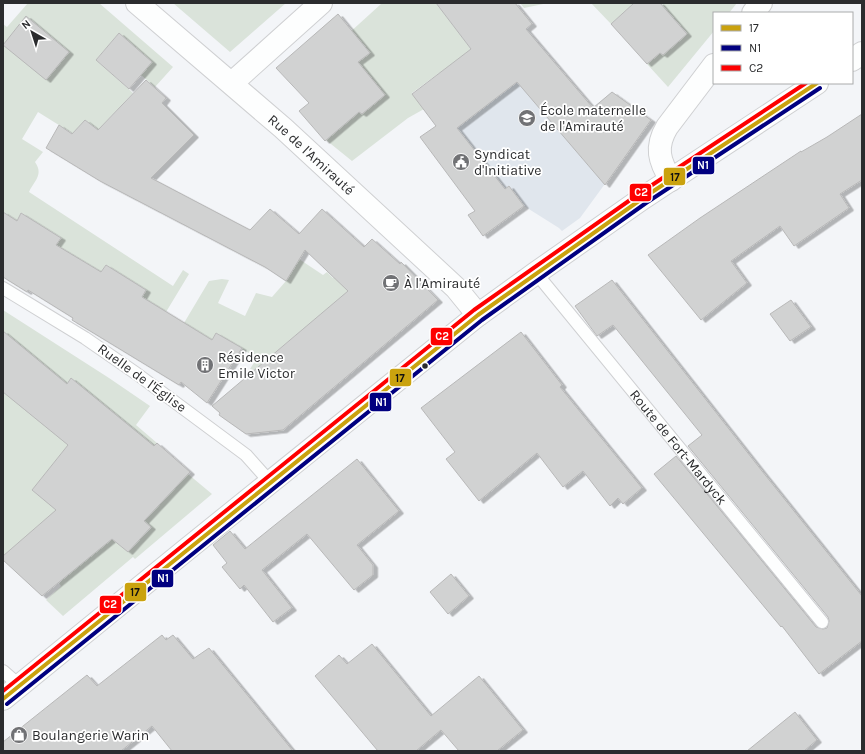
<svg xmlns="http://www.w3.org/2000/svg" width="865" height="754" font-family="Karla,sans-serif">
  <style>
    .built { fill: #e0e6ed }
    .green { fill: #dae3da }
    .building { fill: #d1d2d2; stroke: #b8b8b8; filter: url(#shadow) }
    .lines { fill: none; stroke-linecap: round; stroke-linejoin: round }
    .service-casing { stroke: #cfd0d2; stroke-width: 14 }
    .minor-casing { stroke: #cfd0d2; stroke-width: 24 }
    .secondary-casing { stroke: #cfd0d2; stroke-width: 24 }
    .service { stroke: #fdfefe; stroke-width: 12 }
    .minor { stroke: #fdfefe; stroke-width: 22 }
    .secondary { stroke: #fdfefe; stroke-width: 22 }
    .bus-1-casing { stroke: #fff; stroke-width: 7 }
    .bus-2-casing { stroke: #fff; stroke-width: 7 }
    .bus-3-casing { stroke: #fff; stroke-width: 7 }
    .bus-1 { stroke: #caa20e; stroke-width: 4 }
    .bus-2 { stroke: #010080; stroke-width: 4 }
    .bus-3 { stroke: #fe0000; stroke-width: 4 }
    .bus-dot { fill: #2b2c2e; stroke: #fff; stroke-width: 1.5 }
    .labels { text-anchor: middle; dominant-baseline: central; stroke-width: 3.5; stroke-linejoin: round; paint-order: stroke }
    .poi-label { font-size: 14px; fill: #2b2c2e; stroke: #fff; text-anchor: start }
    .street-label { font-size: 14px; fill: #2b2c2e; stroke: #fff }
    .line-badge { stroke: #fff; stroke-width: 1.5 }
    .badge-label { font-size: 11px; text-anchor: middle; font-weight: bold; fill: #fff }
    .pale-badge-label { font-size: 11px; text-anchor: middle; font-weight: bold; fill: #111 }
  </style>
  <defs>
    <filter id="shadow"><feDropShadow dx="4.5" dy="2.5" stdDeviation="0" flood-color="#0004"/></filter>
  </defs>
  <rect width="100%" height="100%" fill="#f3f5f8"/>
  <path class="built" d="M412,3h103l17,21 -5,5 65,79 20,-16 13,9 -10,14 14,36 -49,67 -18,13 -3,-3 -35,-22 -15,-20 -4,3 -57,-72 3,-28z"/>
  <path class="green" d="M28,3h71l74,64 -18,20 -14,-12 11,-13 -33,-29 -23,27 37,33 -35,37 -13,-10 -11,12 14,9 14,11 -64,-40 -16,27 21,13 -8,10c9,13 -1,19 -6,30l144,94 10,-16 6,4 -23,38 -24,-15 4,-7 -40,-25 -5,7 -45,-27 4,-8 -39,-24 -4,8 -14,-9v-188l4,3z
    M173,3h113l-56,49z
    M380,3h56l46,61 -43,9 -27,20 12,16 -16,9 -56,43 -26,-21 33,-28 3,2 20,-17 -5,-11 -19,-24 12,-9 -7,-9 -11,11 -38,-20 19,-17 15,16 33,-30z
    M520,3h28l-24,5z
    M591,3h43l-23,21z
    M664,3h73l-8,10h-15v18l-46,56 -21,-23 13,-11 3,2 24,-22 -25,-28z
    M299,259l24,16 4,-3 6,6 8,-9 31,4 -94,77 -13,28 -15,-9 7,-11 -41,-25 -4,7 -28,-17 25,-42 13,-2 7,1 -11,23 27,13 11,-23 16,4 14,-16z
    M3,310l106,68 41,28 -14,19 21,18 -45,49 -80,-2 22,17 16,17 -19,17 -15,-13 -33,28v-164l96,77 -28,-90 -4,5 -64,-53z
    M188,474l24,20 -77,65 -2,-2 -70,59 -17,-16 15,-14 -2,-3 52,-45 17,14 23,-24 -7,-7z"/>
  <path class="building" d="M436,3h79l17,21 -6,5 67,79 19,-16 39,28 -46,65 -88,-103 -60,46 48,61 4,-3 15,20 -41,30 -15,-21 7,-4 -55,-74 16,-11 -24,-32 59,-45z
    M634,3h26l27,31 -24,21 -3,-2 -13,11 -36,-40z
    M338,14l32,39 -12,9 27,33 -23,19 -3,-2 -34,29 -26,-30 10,-8 -33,-35z
    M26,16l43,36 -23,28 -43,-35z
    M119,33l33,29 -23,27 -33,-29z
    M146,80l20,18 -4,5 32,32 -43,43 99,52 20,-21 29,25 23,-25 42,38 8,-8 28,25 1,-2 37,38 -155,130 -37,4 -27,-19 1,-2 -8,-7 136,-115 -43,-41 -19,31 -21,-14 -165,-86 -54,-33 13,-23 13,9 13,-14 13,10z
    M862,114v66l-22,14 9,14 -55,38 -14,-20 -49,35 16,22 -46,37 -53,-65 52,-37 101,-67v1l26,-15z
    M3,212l14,9 4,-8 40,25 -5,7 45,27 5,-7 40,25 -4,7 44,27 26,16 4,-7 26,15 -35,55 -26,-21 -2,3 -107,-65 1,-2 -45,-28 -1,2 -24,-15z
    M612,280l150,191 100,125v45l-43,33 -37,-48 -1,1 -127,-153 22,-18 140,171 7,2 4,-1 2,-7 -1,-4 -140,-171 14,-11 -89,-110 -16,11 -22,-30z
    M791,300l20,27 -21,14 -20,-27z
    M3,331l64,53 4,-6 83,68 3,-3 33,29 -46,49 7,6 -23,25 -16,-13 -70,57 -39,-36v-4l53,-46 -24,-20 36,-45 -65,-53z
    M521,332l41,53 -2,2 82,101 -19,16 -5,-6 -8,8 -27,-35 -20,16 -26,-34 -58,48 -33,-42 9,-7 -34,-44z
    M357,459l42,52 -42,34 16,20v10l-19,15 -47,-56 -45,36 30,38 -19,14 -29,-37 -4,4 -18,-22 5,-4 -14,-18 17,-14 15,18z
    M451,574l18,22 -21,18 -18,-22z
    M162,635l4,5 7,-5 20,24 16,-11 84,103h-121l-20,-25 -31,25h-118v-9l84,-67 10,11z
    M372,644l59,72 48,-40 44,54 -26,21h-38l-18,-21 -25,21h-38l-63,-75 24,-21 8,9z
    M795,712l22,28 -13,11h-57z"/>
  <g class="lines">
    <g class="service-casing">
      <g id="service">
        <path id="s1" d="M536,273l286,349"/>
        <path d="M3,288l82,50 52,36 109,81 24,27"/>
        <path d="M3,671l17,15"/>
      </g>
    </g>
    <g class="minor-casing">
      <g id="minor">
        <path id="s2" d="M137,3l146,125 173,160 22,27"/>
        <path d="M753,13l8,-10"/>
        <path d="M232,83l89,-80"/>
        <path d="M671,180c-12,-19 -16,-33 -4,-53l47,-62"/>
      </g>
    </g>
    <g class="secondary-casing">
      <path id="secondary" d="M852,60l10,-7
        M3,699l183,-149 292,-235 58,-42 107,-75 174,-115"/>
    </g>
    <use href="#service" class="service"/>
    <use href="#minor" class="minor"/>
    <use href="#secondary" class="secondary"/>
    <g class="bus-1-casing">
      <path id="bus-1" d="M3,699l475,-384 165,-117 174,-115"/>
    </g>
    <g class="bus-2-casing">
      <path id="bus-2" d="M7,704l475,-384 164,-117 174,-115"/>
    </g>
    <g class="bus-3-casing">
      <path id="bus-3" d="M3,691l471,-381 166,-117 166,-110"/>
    </g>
    <use href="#bus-1" class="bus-1"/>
    <use href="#bus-2" class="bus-2"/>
    <use href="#bus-3" class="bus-3"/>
  </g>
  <defs>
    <g id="school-disc" transform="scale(0.9)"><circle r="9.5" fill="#717275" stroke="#fff"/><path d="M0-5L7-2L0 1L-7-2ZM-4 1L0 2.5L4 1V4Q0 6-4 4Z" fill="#fff"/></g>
    <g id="civic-disc" transform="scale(0.9)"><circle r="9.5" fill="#717275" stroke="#fff"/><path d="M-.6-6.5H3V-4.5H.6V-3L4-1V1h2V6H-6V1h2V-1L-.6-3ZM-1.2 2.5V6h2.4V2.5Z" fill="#fff"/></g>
    <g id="cafe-disc" transform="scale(0.9)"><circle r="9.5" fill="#717275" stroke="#fff"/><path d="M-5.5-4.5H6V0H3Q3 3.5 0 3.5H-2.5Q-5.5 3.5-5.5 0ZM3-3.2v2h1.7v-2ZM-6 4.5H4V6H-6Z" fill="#fff"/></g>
    <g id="building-disc" transform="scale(0.9)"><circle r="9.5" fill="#717275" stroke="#fff"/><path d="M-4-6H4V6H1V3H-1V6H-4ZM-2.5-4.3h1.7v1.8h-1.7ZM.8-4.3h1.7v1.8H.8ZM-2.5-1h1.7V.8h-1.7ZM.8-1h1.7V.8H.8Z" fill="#fff"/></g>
    <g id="shop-disc" transform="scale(0.9)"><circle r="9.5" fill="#717275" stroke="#fff"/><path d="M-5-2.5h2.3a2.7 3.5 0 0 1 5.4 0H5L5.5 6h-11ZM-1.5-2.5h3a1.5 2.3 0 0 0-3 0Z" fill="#fff"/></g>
  </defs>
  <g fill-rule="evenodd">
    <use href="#school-disc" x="527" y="118"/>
    <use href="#civic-disc" x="461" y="162"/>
    <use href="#cafe-disc" x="391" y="283"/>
    <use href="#building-disc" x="205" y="365"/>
    <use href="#shop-disc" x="19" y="735"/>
  </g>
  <circle class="bus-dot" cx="425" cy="366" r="3.5"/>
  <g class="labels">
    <g class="poi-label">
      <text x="540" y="110">École maternelle<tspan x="540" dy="16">de l'Amirauté</tspan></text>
      <text x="474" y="154">Syndicat<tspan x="474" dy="16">d'Initiative</tspan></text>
      <text x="404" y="283">À l'Amirauté</text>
      <text x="218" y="357">Résidence<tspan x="218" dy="16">Emile Victor</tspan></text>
      <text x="32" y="735">Boulangerie Warin</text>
    </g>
    <g class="street-label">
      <text stroke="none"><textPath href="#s2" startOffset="231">Rue de l'Amirauté</textPath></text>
      <text transform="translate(142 378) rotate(36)">Ruelle de l'Église</text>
      <text stroke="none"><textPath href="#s1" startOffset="225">Route de Fort-Mardyck</textPath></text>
    </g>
  </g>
  <g class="line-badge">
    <rect x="692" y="156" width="23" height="19" rx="4" fill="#010080"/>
    <rect x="663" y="167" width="23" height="19" rx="4" fill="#caa20e"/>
    <rect x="629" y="183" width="23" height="19" rx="4" fill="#fe0000"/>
    <rect x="430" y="327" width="23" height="19" rx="4" fill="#fe0000"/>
    <rect x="389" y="368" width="23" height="19" rx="4" fill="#caa20e"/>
    <rect x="369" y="392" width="23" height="20" rx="4" fill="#010080"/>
    <rect x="151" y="569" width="23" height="19" rx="4" fill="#010080"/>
    <rect x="124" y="582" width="23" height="20" rx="4" fill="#caa20e"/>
    <rect x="99" y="595" width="23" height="19" rx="4" fill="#fe0000"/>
  </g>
  <g class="badge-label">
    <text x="703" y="169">N1</text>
    <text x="641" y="196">C2</text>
    <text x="442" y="340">C2</text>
    <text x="381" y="406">N1</text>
    <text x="163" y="582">N1</text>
    <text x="110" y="608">C2</text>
  </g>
  <g class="pale-badge-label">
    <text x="675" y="181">17</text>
    <text x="400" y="382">17</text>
    <text x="135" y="596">17</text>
  </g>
  <rect width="865" height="754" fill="none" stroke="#2b2c2e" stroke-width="8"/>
  <rect x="713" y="12" width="140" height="72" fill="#ffffff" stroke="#aaabab"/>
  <rect x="721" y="25" width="20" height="6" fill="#caa20e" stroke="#aaabab"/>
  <text x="749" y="32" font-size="12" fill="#2b2c2e">17</text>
  <rect x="721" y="45" width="20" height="6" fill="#010080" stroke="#aaabab"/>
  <text x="749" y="52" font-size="12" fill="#2b2c2e">N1</text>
  <rect x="721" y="65" width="20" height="6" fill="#fe0000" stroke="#aaabab"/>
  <text x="749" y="72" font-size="12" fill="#2b2c2e">C2</text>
  <g transform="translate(32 32) rotate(321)" stroke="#ffffff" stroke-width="3" paint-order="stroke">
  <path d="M0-3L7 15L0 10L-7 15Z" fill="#2b2c2e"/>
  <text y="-6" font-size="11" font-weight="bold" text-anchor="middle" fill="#2b2c2e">N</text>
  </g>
</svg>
